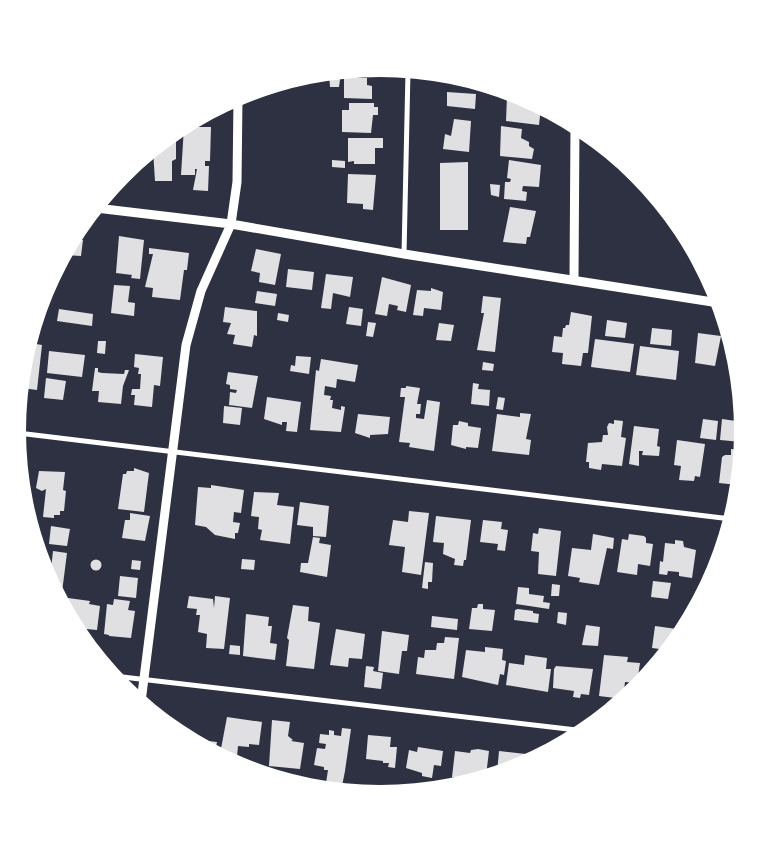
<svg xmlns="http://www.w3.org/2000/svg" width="761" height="862" font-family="Poppins,sans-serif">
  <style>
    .building { fill: #e0e0e3 }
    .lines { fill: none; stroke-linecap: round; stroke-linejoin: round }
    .minor { stroke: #fff; stroke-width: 5 }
    .tertiary { stroke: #fff; stroke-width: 9 }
  </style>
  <rect width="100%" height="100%" fill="#2d3142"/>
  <path class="building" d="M341,72l-2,15h-9l-1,-14z
    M442,74l10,1 14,5 -24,-3z
    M344,78h23v7l5,1v13l-28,-1z
    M447,92l29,2 -1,15 -28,-3z
    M507,96l17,2 17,9 -2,18 -33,-4z
    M349,103h25v4h4v8h-5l-2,18 -29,-1v-22h7z
    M454,119l17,2 -2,31 -26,-3 2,-15 6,2z
    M196,120l2,7h13l-1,34h-5v5h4l-1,25 -15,-1 4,-21h-2v6h-14l3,-48z
    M501,126l21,3 -1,9 8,4v4l5,3 -2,10 -32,-3z
    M170,137l6,2v20l-4,2v20h-17l-2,-31z
    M348,138h35v10h-8v16h-21v-3l-6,1z
    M332,160l13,1v7l-13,-1z
    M509,160l32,5 -2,22 -16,-1 -1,5 5,1 -1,9 -22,-2 1,-17h5l1,-3 -4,-1z
    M468,162v68h-28v-67z
    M348,174l28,1 -3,35 -10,-1v-5l-16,-1z
    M490,184l10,1 -1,12 -8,-2z
    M510,207l26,4 -6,26h-3l-1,7 -23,-2z
    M119,236l25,4 -4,39 -9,-1 1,-3 -16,-2z
    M73,239l10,1 -2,16 -16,-1z
    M149,248l40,5 -2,17h-3l-4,30 -28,-3 1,-9 -8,-1 8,-33h-4z
    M256,249l25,5 -6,31 -16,-3 1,-9 -9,-2z
    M288,269l26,3 -2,18 -26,-3z
    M326,274l27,3 -3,20 -17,-4 -2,16 -10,-1z
    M382,277l29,8 -5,27 -9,-2 1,-4 -9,-2 -2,12 -12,-2z
    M114,285l16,1 -2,16 7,1 -1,13 -23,-3z
    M431,288l12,4 -2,18 -17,-2 -1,8 -10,-1 4,-25 14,1z
    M257,291l20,3 -2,12 -20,-3z
    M483,296l18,2 -6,54 -18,-2 7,-37h-3z
    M225,307l32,4v25l-3,-1 -2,12 -19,-3 2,-9 -8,-1 4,-11 -8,-1z
    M349,307l14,2 -2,17 -15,-2z
    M59,309l34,5 -1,12 -35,-5z
    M571,312l21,4 -4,37h-5l-2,13 -19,-2 1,-11 -11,-1 2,-16 8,1 1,-9h2l1,-3h3z
    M278,313l11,2 -1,7 -11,-2z
    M607,320l20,3 -2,15 -20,-2z
    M368,322l8,1 -3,14 -7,-1z
    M439,323l15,2 -3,16 -15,-1z
    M652,328l20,2 -1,16 -21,-2z
    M698,333l23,3 -6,30 -20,-3z
    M595,339l39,5 -4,28 -39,-5z
    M98,341h8l-1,13 -8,-1z
    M30,343l12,2 -5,45 -15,-2 3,-28z
    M640,346l39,5 -3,29 -40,-5z
    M49,351l36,4 -3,22 -35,-4z
    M135,354l28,3 -3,29 -6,-1 -2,22 -18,-2 1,-10h-4l1,-6h8l1,-15h-3l1,-6 -5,-1z
    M296,356l15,1 -2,17 -19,-3 1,-6 4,1z
    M321,359l37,6 -3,17 -18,-3 -1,9 -11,-2 -1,9 7,1 -1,4h3l-1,8 9,2v-4l4,1 -4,25 -31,-2 6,-60 3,1z
    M483,362l11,2 -1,7 -11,-1z
    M95,368h3v4l4,1 22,1 1,-4h4l-6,16 -2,18 -23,-2 1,-11h-7z
    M228,372l30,4 -6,32 -23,-3 1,-13 6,1 1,-3 -7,-1v-4l-4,-1z
    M46,378l20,3 -3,19 -19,-2z
    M473,383l6,1 -1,5 12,1 -1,16 -18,-2z
    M406,386l14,2 -3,16h4l-1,10h-4v4l8,1 3,-19 13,2 -6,49 -25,-4 1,-4 -11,-1 6,-45h-5l1,-9h5z
    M267,397l34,5 -4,30 -11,-1 1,-9h-5v3l-18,-6z
    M498,397l7,1 -2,12 -7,-1z
    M224,406l18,2 -2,17 -17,-2z
    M520,413l11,1 -5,25 5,1 -2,15 -37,-4 5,-37 23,3z
    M358,414l32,3 -2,17 -18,1v3l-15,-5z
    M703,419l15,2 -2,19 -16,-2z
    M722,419l21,3 -1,20 -22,-2z
    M614,420l9,1 -2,16 5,1 -4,28 -20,-2 -1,6 -12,-2v-6h-3l2,-19 14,-1 1,-7h5l-1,-8 2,-4 5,1z
    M459,421l9,2v3l13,2 -3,20 -12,-1v2l-15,-4 2,-20h5z
    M634,426l25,3 -2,17 3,1 -1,9 -17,-1 1,-4h-4v15l-10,-2z
    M677,440l28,4 -5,33 -5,-1 -1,5 -15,-1 2,-14 -7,-1z
    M742,448l-4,37 -19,-2 3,-26 3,-2h6v-6l8,1z
    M134,468l15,5 -5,39 -26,-3 5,-35h3l1,-3h7z
    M39,471l26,1 -2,18 3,1 -2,20h-4v4h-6v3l-11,-1 3,-28 -4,2 -6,-3z
    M211,485l33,5 -3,23 -7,-1 -1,10 7,1 -2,10h-3v6l-20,-4 -9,-8 -11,-2 3,-38 13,1z
    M254,492l25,1 -2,12 17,2 -4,37 -30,-4 2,-10 -4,-1 1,-12 -8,-1z
    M300,502l29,4 -3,31 -13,-1v-9l-16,-2z
    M409,511l20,2 -8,62 -19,-3 3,-25 -16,-2 4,-25 15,2z
    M130,513l20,3 -5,25 -23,-3 3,-18h5z
    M436,516l35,4 -5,40h-2l-1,6 -9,-1 1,-6 -12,-5 1,-11 -11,-1z
    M483,520l19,2 -1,7 7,1 -3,21 -8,-1 1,-6 -18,-2z
    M51,526l19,3 -3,17 -18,-2z
    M539,528l22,3 -5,45 -18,-2 1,-22 -8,-1 2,-18 5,1z
    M593,534l21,4 -1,11 -6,-1 -8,37 -20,-3 1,-4 -12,-2 4,-28 19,2z
    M629,534l15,2 2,2v5l7,1 -3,22 -12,-2 -1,11 -20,-3 5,-33 6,1z
    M313,537l7,1 -1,5 12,2 -4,32 -27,-5 1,-9h7z
    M675,540l8,1 1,6 12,3 -4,28 -13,-2v-4l-11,-1 -1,4 -8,-1 1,-13 3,1 2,-19 10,1z
    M53,551l14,2 -6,47 -11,-22z
    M242,559l13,1 -1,10 -13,-1z
    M90.5 565a5.5 5.5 0 1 1 11 0a5.5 5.5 0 1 1-11 0Z
    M132,560l9,1 -1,9 -9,-1z
    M425,562l8,1 -1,19h-4v7l-6,-1z
    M120,576l18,2 -2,20 -18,-2z
    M653,581l18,2 -3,16 -17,-2z
    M552,584l8,1 -1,11h-8z
    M518,587l11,1v6l15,2 -1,6 7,1 -1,6 -33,-5z
    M189,596l24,3 1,9 1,-12 15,2 -6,51 -18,-1 1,-14 -9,-2 2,-17h-4l1,-6 -10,-1z
    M68,598l22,3 -1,3 11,2 -3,24 -21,-2 -11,-21h2z
    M114,599l16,2 -2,9 7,1 -4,27 -22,-2v-1l-5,-1 3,-30 6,1z
    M478,604h5v5l12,1 -3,21 -23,-2 3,-21h5z
    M293,605l16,2 -1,14 12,2 -6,46 -28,-3 3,-26 -2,-2z
    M518,609l15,2v2l6,1 -1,9 -24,-3 1,-10z
    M558,612l9,1 -1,12 -9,-2z
    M246,614l23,3 -1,9h4l-2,17 7,1 -2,16 -32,-4z
    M432,616l26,3 -1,11 -26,-3z
    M586,625l14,2 -2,19 -16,-1z
    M655,626l29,4 -16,20 -16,-2z
    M336,629l29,5 -3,25 -13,-1 -1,9 -18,-2z
    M382,631l27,4 -2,16h-5l-3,23 -21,-3z
    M445,637l14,1 -5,41 -38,-5 2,-17 6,1 1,-8h11l1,-7h7z
    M230,645l10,1v9l-11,-1z
    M485,647l18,2 -1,11 4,1 -2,14 -4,-1 -2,11 -36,-8 4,-27 19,2z
    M525,655l22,3 -1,11h5l-3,23 -42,-7 3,-22 15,2z
    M604,655l24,2 -1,5 13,1 -3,20 -12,-1 -2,17 -24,-3z
    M366,666l8,1 -1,4 10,2 -2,16 -17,-2z
    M556,666l37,3 -4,26 -8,-1 -1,4 -7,-1 1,-6 -21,-3 1,-19z
    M227,717l35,5 -3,23 -10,-1v3l-11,-1 -1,11 -17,-3z
    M272,720l18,2 -2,14 5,4 -2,1 13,2 -4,26 -31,-3z
    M342,728l9,1 -6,42 -3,15h-13l-3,-3 2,-13h-4v-3l-10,-2 3,-17 8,1 1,-5 -7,-1 1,-9 9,1v-5l5,1v4l7,1z
    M368,735l23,2 -1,10h7l-2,21 -7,-1 1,-4h-6v-2l-17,-2z
    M208,741l9,1 -2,10 -8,-4z
    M418,747l25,4 -2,15 -7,-1 -2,13 -10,-2v-3l-16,-5 3,-18 8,2z
    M478,749l11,2 -3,25 -18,6 -4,-1v-3l-12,-1 3,-26 15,2 1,-3z
    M499,751l36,4v3l-16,8 -22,7z"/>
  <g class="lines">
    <path class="minor" d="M228,103h10
      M404,254l4,-183
      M18,433l713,86
      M114,676l471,55"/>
    <path class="tertiary" d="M96,208l135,16 173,30 315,49
      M574,279l1,-154
      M141,702l45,-357 15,-54 30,-67 6,-42 1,-84"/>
  </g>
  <path d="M0 0H761V862H0ZM26 431a354 354 0 1 1 708 0a354 354 0 1 1-708 0Z" fill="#fff" fill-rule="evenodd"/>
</svg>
